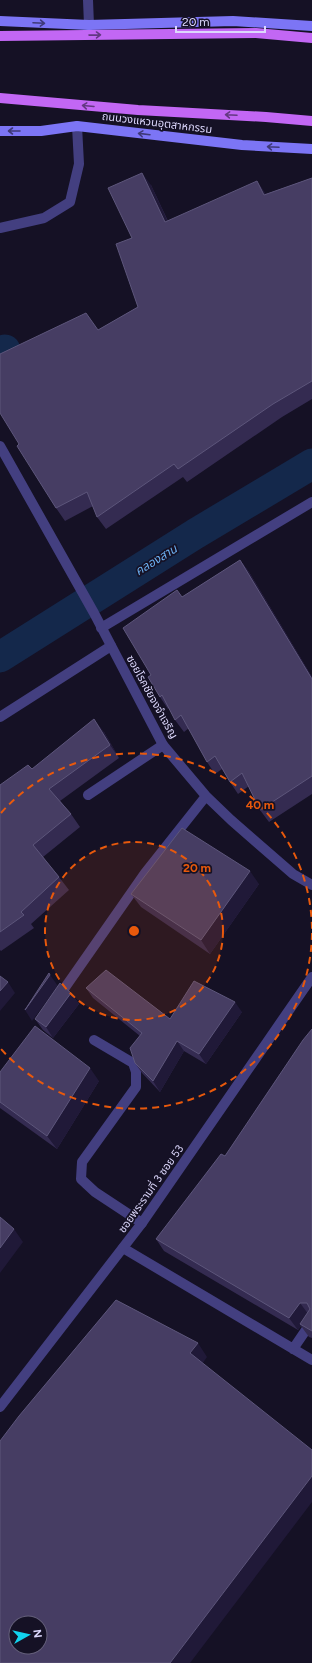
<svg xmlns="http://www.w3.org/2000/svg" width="312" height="1663" font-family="Figtree,'Noto Sans Thai',sans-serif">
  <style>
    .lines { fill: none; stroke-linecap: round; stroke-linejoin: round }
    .canal { stroke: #14284b; stroke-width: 31 }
    .service { stroke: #433f80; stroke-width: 10 }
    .minor { stroke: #433f80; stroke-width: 10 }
    .tertiary { stroke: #433f80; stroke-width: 10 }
    .secondary { stroke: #7c75f5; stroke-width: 10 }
    .primary { stroke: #c267f4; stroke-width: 10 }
    .wall { fill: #342b51 }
    .shaded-wall { fill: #201938 }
    .building { fill: #463d63; stroke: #5d567b; fill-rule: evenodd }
    .oneway { stroke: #3e3978 }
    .oneway2 { stroke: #633882 }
    .ring { fill: none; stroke: #e8590c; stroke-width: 2; stroke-dasharray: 7 5 }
    .labels { text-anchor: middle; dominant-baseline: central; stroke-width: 3.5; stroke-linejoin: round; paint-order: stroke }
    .street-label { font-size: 11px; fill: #dcd7fc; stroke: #151125 }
    .water-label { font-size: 12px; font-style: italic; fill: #6db2f4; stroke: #151125 }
    .centre { fill: #e8590c; stroke: #151125; stroke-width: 2 }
    .ring-label { font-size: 12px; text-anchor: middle; font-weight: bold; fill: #e8590c; stroke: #151125; stroke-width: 3.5; stroke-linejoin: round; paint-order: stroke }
  </style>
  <rect width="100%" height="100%" fill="#151125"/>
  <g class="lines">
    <path class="canal" d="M0,353l5,-3
      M0,657l195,-123 117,-70"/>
    <path class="service" d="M0,228l44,-10 26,-16 9,-38 -2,-38
      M0,717l111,-71
      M88,795l75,-50
      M94,1040l39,23 3,9v15l-54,75 -1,17 14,13 47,31"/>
    <path class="minor" d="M88,0l1,25
      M0,446l94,167 69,132 43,51 25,24 62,54 19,11
      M101,628l211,-126
      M57,999l88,-126 61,-77
      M123,1248l189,112
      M293,1349l19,-28"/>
    <path class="tertiary" d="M0,1407l142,-184 170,-246"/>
    <path class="secondary" d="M0,21l89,4 144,-4 79,5
      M0,131h41l36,-5 165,19 70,4"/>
    <path class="primary" d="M0,36l256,-3 56,5
      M0,98l138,12 128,7 46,4"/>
  </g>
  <path class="wall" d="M312,178v221l-30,18 -95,65 -4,-5 -77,52 -9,-12 -4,-11 -28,15 -9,-13 -37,-64 79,-114 40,-23 -6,-69 19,-53 17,36 98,-27z
    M240,560l9,12 63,105v117l-43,28 -9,-12 -11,-24 -11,8 -8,-12 -8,-13 -7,5 -8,-12 -18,-34 -5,4 -9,-12 -6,-12 -1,1 -8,-12 -9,-22 31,-78z
    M104,732l15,26 -59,43 11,13 9,13 -37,30 16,20 10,13 -38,34 3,4 -33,23 -1,-1v-165z
    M259,884l-49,70 -69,-47 -10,-13z
    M86,988l84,31 72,-7 -36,52 -22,-13 -24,41 -18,-19 -7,-10 5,-27 -47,-38z
    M71,993l8,11 -26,34 -10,-8 -8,-11z
    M312,1029v309l-3,-1 -8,-11 -3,4 -134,-79 -8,-12 69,-83z
    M0,1072l99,9 -42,68 -57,-41z"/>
  <path class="shaded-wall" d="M142,173l9,12 23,50 -9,-13z
    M257,181l9,13 7,14 -9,-13z
    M240,560l9,12 63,105v2z
    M94,719l10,13 15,26 -9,-13z
    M250,871l9,13 -49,70 -9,-14z
    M50,975l8,11 -26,35 -7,-11z
    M8,982l7,11 -15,18v-20z
    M71,993l8,11 -26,34 -7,-11z
    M235,1002l7,10 -36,52 -7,-10z
    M177,1041l7,10 -24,41 -7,-11z
    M90,1068l9,13 -42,68 -10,-13z
    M14,1229l9,13 -23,31v-25z
    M300,1303l9,12 -9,9 1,2 -3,4 -9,-12z
    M198,1343l9,14 -7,10 -10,-14z
    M312,1476v26l-122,161h-20z"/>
  <path class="building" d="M142,173l23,49 92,-41 7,14 48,-17v203l-39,23 -95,65 -4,-5 -77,53 -10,-25 -31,16 -39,-62 2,-2 -19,-31v-59l86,-41 12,17 40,-23 -22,-63 16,-6 -24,-50z
    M240,560l72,119v97l-52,34 -18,-37 -12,9 -15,-26 -8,6 -26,-47 -6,5 -13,-25 -2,2 -12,-20 3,-2 -28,-47 54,-38 5,7z
    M94,719l16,26 -61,44 22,25 -38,31 26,32 -38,35 3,3 -24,17v-147l28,-20 4,4z
    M182,828l68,43 -49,69 -70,-46z
    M106,970l64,49 24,-38 41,21 -36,52 -22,-13 -24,40 -18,-18 -5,-15 12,-15 -56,-45z
    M49,973l1,2 -25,35z
    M0,976l8,6 -8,9z
    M60,983l11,10 -25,34 -11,-8z
    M35,1026l55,42 -43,68 -47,-34v-30z
    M312,1029v302l-12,-7 10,-15 -3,-6h-7l-11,15 -133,-79 65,-85 4,2 78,-116z
    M0,1217l14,12 -14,19z
    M116,1300l82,43 -8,10 122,97v26l-142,187h-170v-222l19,-25zM16,1623h24v24h-24z"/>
  <defs><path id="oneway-shaft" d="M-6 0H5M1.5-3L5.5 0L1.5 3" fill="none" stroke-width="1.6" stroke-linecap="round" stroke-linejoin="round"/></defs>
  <g class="oneway">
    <use href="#oneway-shaft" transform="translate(39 23) rotate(3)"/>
    <use href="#oneway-shaft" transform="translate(14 131) rotate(-180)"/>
    <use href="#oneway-shaft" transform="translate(144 134) rotate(-173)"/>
    <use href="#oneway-shaft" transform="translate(273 147) rotate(-177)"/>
  </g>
  <g class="oneway2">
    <use href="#oneway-shaft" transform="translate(95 35) rotate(-1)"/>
    <use href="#oneway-shaft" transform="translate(88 106) rotate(-175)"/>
    <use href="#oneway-shaft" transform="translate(231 115) rotate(-177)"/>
  </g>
  <circle cx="134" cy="931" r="89" fill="#e8590c" fill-opacity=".12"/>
  <g class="ring">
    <circle cx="134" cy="931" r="89"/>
    <path d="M312 933A178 178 0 0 1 1 1049M1 813A178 178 0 0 1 312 929"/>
  </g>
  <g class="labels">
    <g class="street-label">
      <text transform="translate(157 123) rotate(7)">ถนนวงแหวนอุตสาหกรรม</text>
      <text transform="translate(152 697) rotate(61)">ซอยโรคชัยจงจำเจริญ</text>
      <text transform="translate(151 1189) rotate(-55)">ซอยพระรามที่ 3 ซอย 53</text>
    </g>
    <g class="water-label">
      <text transform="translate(156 560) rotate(-32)">คลองสาน</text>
    </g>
  </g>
  <circle cx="134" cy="931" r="6" class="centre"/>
  <g class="ring-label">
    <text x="260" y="809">40 m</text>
    <text x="197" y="872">20 m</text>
  </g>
  <g transform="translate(28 1635) rotate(82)"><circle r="19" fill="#151125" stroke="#65607b"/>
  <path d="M0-3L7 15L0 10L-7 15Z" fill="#12d2ed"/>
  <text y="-6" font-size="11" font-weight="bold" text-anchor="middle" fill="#dcd7fc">N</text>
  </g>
  <path d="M176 26v6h89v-6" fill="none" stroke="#dcd7fc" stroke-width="2"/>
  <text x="182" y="26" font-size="12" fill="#dcd7fc" stroke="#151125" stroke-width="3" paint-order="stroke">20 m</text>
</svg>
